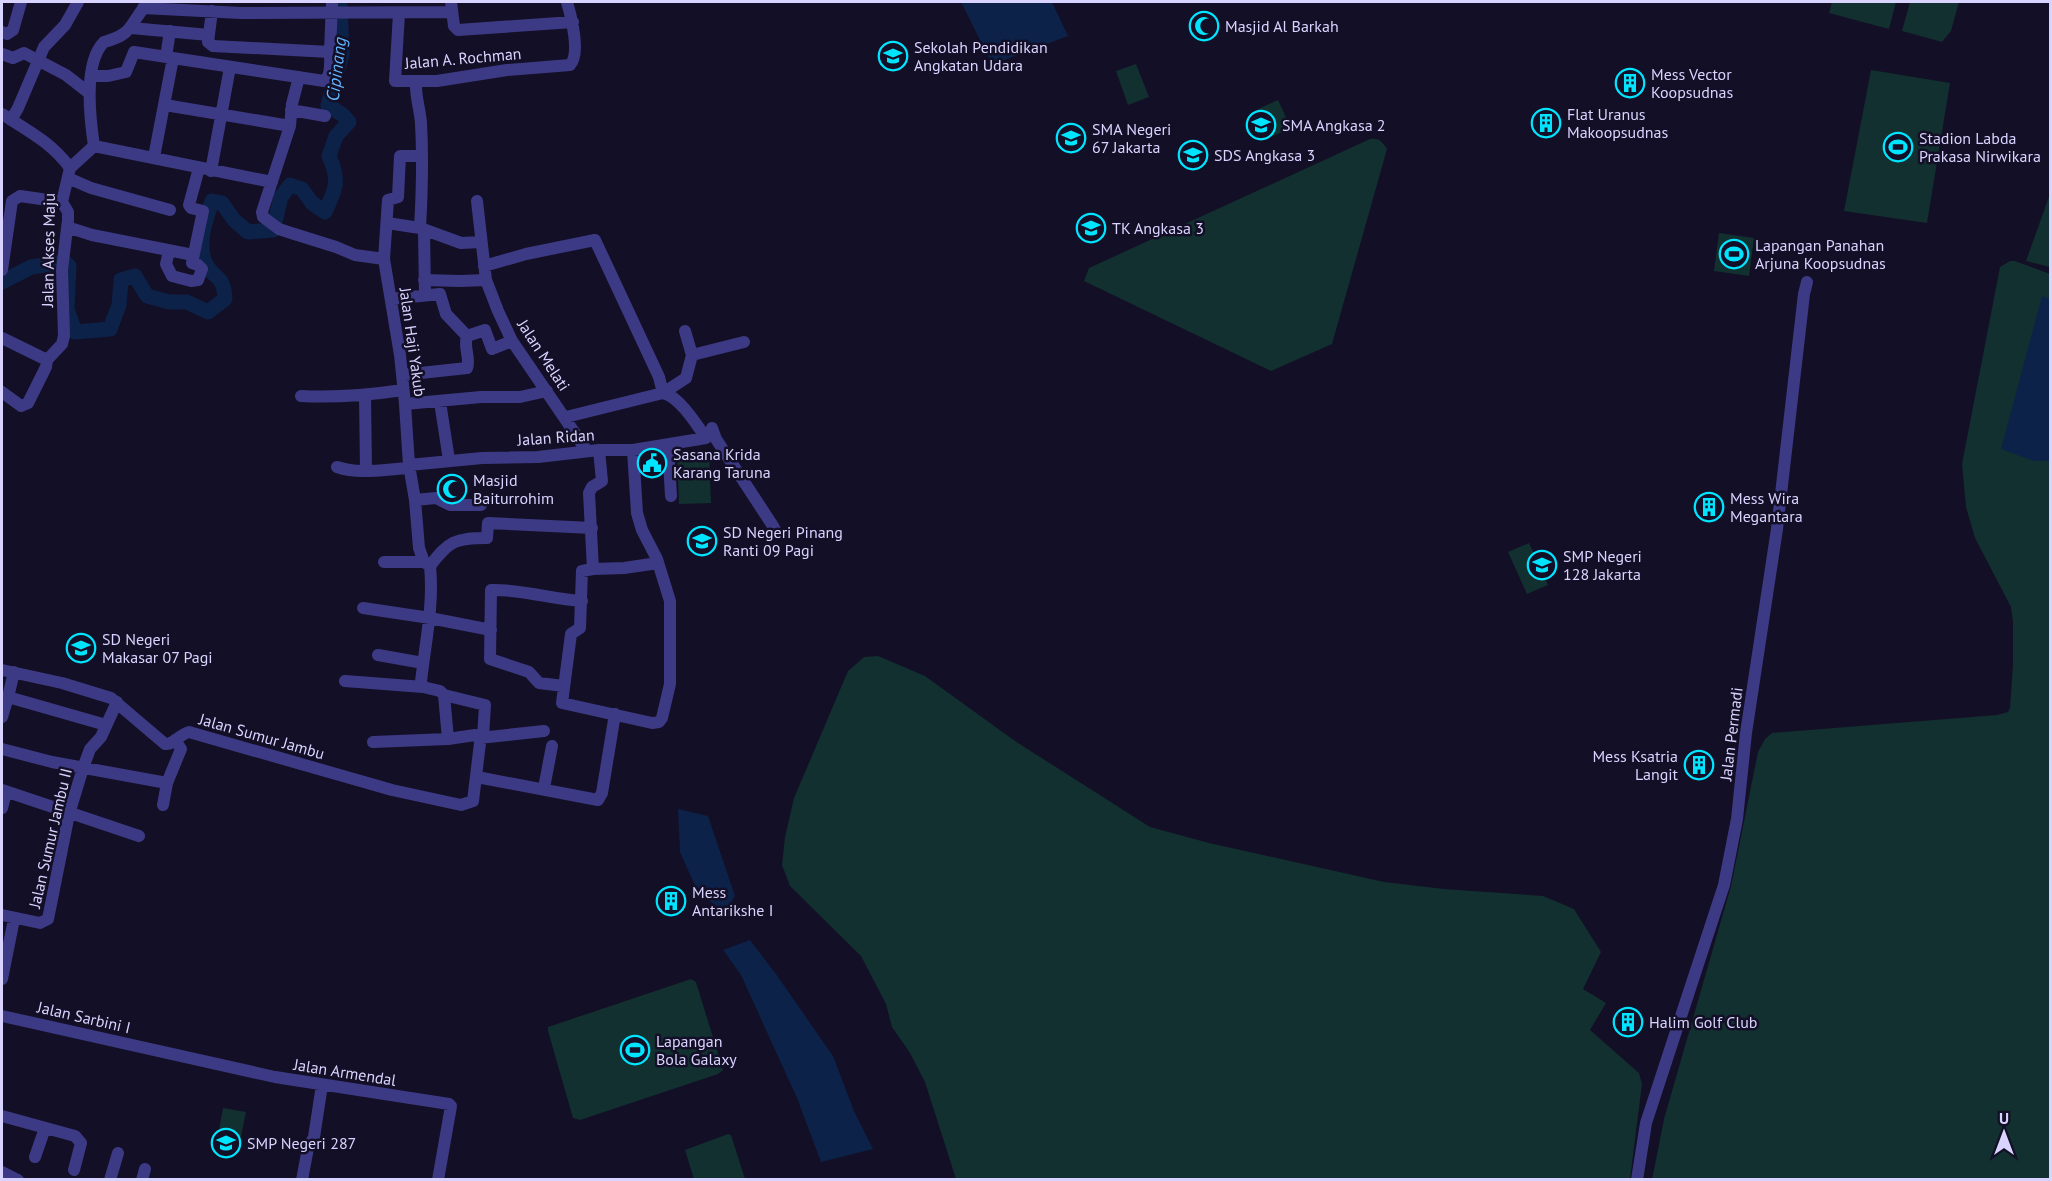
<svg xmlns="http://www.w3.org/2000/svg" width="2052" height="1181" font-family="'PT Sans',sans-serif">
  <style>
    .green { fill: #12302f }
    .water { fill: #0c2248 }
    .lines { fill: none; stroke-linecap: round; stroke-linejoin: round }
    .river { stroke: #0c2248; stroke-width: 15 }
    .minor { stroke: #3d3a85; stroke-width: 12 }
    .labels { text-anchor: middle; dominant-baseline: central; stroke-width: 5; stroke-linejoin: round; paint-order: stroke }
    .poi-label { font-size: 16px; fill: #d9d4ff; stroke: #130f26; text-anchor: start }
    .street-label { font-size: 16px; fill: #d9d4ff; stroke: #130f26 }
    .water-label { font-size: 18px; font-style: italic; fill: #62b6ff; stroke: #130f26 }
  </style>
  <rect width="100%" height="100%" fill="#130f26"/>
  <path class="green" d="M1832,2h64l-7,27 -60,-16z
    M1910,2h49l-8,29 -9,11 -40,-11z
    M1136,64l13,33 -21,8 -12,-34z
    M1871,70l79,13 -23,140 -83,-12z
    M1278,100l13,28 -20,9 -13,-28z
    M1370,139c9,-1 12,2 17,10l-55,195 -61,27 -187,-90 5,-13z
    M2050,194v73l-24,-6z
    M1719,233l35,5 -5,38 -35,-5z
    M2010,261h5l35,13v905l-398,1 12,-61 67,-233 27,-134 7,-13 7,-6 225,-18 11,-3 2,-4 3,-43v-43l-2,-15 -36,-69 -9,-31 -4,-43 38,-197z
    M709,450l2,53 -32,1 -2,-53z
    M1529,543l19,42 -21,9 -19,-42z
    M878,656l47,20 90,65 135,86 59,16 175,39 60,7 99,7 31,13 27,43 -18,37 23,14 -16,27 49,43 3,11 -12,95h-674l-31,-97 -15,-29 -18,-26 -6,-23 -25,-48 -71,-70 -8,-21 3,-28 9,-39 54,-127 16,-14z
    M691,979l5,3 27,88 -5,4 -138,46 -7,-2 -25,-87v-4z
    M223,1108l23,4 -7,34 -22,-5z
    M728,1134l3,1 14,44h-51l-9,-29z"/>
  <path class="water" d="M961,2h91l16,34 -69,26 -9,-2z
    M2042,296l8,3v162h-16l-33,-12z
    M678,809l30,7 27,80 -12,18 -27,-26 -16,-36z
    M750,940l26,34 57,82 21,55 19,38 -52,13 -24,-64 -56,-123 -18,-25z"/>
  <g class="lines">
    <path class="river" d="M2,282l29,-15 34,-5 4,4 -2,43 8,23 35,-3 9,-24 2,-25 14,-4 12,20 22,6h18l21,10 17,-13c-1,-26 -13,-20 -20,-37 -8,-19 1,-43 7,-61l10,2 12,17 14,12 25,-2 8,-33 9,-12 12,4 10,14 13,9c11,-23 15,-32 4,-56l7,-20 13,-14 -5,-6 -16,-11 14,-51 -2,-52"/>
    <path class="minor" d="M451,2l3,24 4,4 115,-8
      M143,8l98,5 211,-1
      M212,11l-4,31 5,4 117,6 2,-50
      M399,13l-4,68h42l70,-11 63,-5c11,-11 1,-49 -3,-63
      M131,28l78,7
      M2,32l5,2 6,-4 8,-28
      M2,54l11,4 11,-5 42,22 23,18
      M166,57l4,-26
      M92,76h16l18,-4 8,-20 39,6
      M416,81c-1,15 4,28 5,42 2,35 1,70 -1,105
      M165,105l125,21 -28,86 1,5 16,12 9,3 48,15 19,8 29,4
      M291,110l34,6
      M2,114c25,16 50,29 68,54
      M11,120l7,-12 26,-61 21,-22 13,-23
      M290,126l2,-22 7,-27
      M94,146l178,36
      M94,146c-4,-27 -11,-83 10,-104 31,-8 25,-19 44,-39
      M154,157l19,-99 151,23c8,-5 6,-20 6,-29
      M211,171l19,-104
      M68,178l23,10 79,22
      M477,201l9,79 12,31 14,30 75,110
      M387,223l33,5 41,15 20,-1
      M67,227l25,8 101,20
      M424,229l1,66
      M169,251l-3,13 6,12 19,5 7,-1 4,-11 -4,-4 -6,-2 11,-52 -12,-3 -2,-3 10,-37
      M484,266l42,-12 69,-14 64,137 4,16
      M2,270l10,-69 8,-5 42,6
      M424,280l36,1 26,-1
      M391,299l49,-5 6,20 21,22
      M467,336l18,-6 7,19 20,-8
      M2,338l45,22
      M692,355l52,-13
      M47,360l15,-16 2,-8 -2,-66 6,-50v-8l-6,-10 8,-34 24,-22
      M402,375l65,-7c4,-9 -4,-21 0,-32
      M2,392l19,14 7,-3 18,-36 1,-7
      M365,395l1,76
      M301,396c34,2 68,-1 102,-6
      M440,402l9,58
      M405,404l76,-7h39l27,-6
      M566,417l97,-24 23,-15 6,-23 -7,-24
      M712,428l4,11 57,87 4,8
      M668,445l3,51
      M599,450l3,31 -10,6 -3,6 4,76 -11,2 -2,57 -9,6 -9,69 90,20 7,-1 3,-4 8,-34v-83l-13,-42 -15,-29 -5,-17 -4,-63
      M409,465l73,-7 56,-1 61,-7h34l73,-12c-9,-13 -27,-42 -43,-45
      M337,467c23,8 49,2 72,1
      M415,500l21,-2 14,7h31
      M384,562h40
      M430,566c19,-25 25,-28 57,-28l1,-15 104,5
      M593,569l31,-1 34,-5
      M363,608l67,10 61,12
      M378,655l45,8
      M2,670l60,13 49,15 54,46c9,1 15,-10 24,-12l203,58 69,15 12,-4 7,-58 -1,-5 -4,-3 -27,4 -4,-44 -4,-4 -17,-4 -2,-5c4,-38 13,-77 9,-116l-6,-4 -5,-14 -4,-48 -6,-35 -4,-61 -5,-49 -16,-96 4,-59 10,-3 2,-41h22
      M345,681l78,6
      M564,686l-25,-3 -10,-11 -39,-13 1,-69c30,-1 60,9 91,11
      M444,695l41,10 -2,32
      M8,697l98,28
      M2,717l6,-20 6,-25
      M479,738l65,-7
      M373,742l75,-3
      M2,749l50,13 115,21
      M477,777l121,23 4,-7 13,-79
      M544,788l8,-42
      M2,790l137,46
      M163,805l4,-22 14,-34 -6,-9
      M2,808l4,-16
      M2,915l38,8 8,-4 21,-105 14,-46 7,-19 11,-12 16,-35
      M2,979l12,-60
      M2,1016l273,61 174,27 2,2 -13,74
      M2,1116l73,20 6,7 -7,27
      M35,1157l10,-29
      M2,1172l16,8
      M110,1180l8,-27
      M142,1180l3,-11
      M302,1180l6,-32 6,-11 8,-52
      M1637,1180l9,-57 78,-238 13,-66 9,-86 31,-204 27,-235 3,-12"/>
  </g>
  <defs>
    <g id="mosque-ring" transform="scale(1.5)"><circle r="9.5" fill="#130f26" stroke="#00e5ff" stroke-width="1.5"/><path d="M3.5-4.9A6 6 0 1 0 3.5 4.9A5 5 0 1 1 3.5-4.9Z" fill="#00e5ff"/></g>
    <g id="university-ring" transform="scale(1.5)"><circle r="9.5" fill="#130f26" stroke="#00e5ff" stroke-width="1.5"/><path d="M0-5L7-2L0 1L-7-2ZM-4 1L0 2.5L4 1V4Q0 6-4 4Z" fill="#00e5ff"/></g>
    <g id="building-ring" transform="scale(1.5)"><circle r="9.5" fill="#130f26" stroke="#00e5ff" stroke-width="1.5"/><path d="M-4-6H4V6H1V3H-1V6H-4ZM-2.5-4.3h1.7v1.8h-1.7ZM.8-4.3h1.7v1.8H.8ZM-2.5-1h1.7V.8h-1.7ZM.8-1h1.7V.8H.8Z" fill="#00e5ff"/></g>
    <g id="school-ring" transform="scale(1.5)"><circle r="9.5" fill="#130f26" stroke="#00e5ff" stroke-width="1.5"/><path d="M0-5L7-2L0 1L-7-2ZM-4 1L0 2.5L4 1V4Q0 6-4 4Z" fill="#00e5ff"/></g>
    <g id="stadium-ring" transform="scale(1.5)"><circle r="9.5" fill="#130f26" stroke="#00e5ff" stroke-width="1.5"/><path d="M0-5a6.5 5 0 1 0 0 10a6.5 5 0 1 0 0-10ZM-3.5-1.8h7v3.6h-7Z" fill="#00e5ff"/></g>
    <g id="civic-ring" transform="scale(1.5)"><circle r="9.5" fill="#130f26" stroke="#00e5ff" stroke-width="1.5"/><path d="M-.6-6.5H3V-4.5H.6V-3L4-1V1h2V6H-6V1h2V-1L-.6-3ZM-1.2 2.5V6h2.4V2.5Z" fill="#00e5ff"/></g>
  </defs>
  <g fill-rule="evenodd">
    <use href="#mosque-ring" x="1204" y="26"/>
    <use href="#university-ring" x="893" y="56"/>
    <use href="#building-ring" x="1630" y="83"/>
    <use href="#building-ring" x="1546" y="123"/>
    <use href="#school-ring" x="1261" y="125"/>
    <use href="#school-ring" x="1071" y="138"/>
    <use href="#stadium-ring" x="1898" y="147"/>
    <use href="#school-ring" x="1193" y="155"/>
    <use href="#school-ring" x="1091" y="228"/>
    <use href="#stadium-ring" x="1734" y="254"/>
    <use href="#civic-ring" x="652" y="463"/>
    <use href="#mosque-ring" x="452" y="489"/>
    <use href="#building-ring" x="1709" y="507"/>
    <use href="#school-ring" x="702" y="541"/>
    <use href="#school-ring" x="1542" y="565"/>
    <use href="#school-ring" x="81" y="648"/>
    <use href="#building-ring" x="1699" y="765"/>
    <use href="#building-ring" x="671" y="901"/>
    <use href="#building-ring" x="1628" y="1022"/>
    <use href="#stadium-ring" x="635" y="1050"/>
    <use href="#school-ring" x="226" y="1143"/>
  </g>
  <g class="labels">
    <g class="poi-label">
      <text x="1225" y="26">Masjid Al Barkah</text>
      <text x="914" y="47">Sekolah Pendidikan<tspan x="914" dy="18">Angkatan Udara</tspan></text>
      <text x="1651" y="74">Mess Vector<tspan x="1651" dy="18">Koopsudnas</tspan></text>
      <text x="1567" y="114">Flat Uranus<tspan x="1567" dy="18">Makoopsudnas</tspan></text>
      <text x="1282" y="125">SMA Angkasa 2</text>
      <text x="1092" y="129">SMA Negeri<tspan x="1092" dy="18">67 Jakarta</tspan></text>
      <text x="1919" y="138">Stadion Labda<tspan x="1919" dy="18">Prakasa Nirwikara</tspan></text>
      <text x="1214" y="155">SDS Angkasa 3</text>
      <text x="1112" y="228">TK Angkasa 3</text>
      <text x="1755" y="245">Lapangan Panahan<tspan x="1755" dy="18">Arjuna Koopsudnas</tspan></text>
      <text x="673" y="454">Sasana Krida<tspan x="673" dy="18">Karang Taruna</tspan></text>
      <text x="473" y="480">Masjid<tspan x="473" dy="18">Baiturrohim</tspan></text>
      <text x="1730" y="498">Mess Wira<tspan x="1730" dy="18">Megantara</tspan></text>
      <text x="723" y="532">SD Negeri Pinang<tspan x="723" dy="18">Ranti 09 Pagi</tspan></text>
      <text x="1563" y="556">SMP Negeri<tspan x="1563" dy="18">128 Jakarta</tspan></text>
      <text x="102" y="639">SD Negeri<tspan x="102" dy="18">Makasar 07 Pagi</tspan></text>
      <text x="1678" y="756" text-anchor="end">Mess Ksatria<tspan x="1678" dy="18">Langit</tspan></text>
      <text x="692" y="892">Mess<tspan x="692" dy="18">Antarikshe I</tspan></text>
      <text x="1649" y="1022">Halim Golf Club</text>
      <text x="656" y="1041">Lapangan<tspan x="656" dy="18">Bola Galaxy</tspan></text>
      <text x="247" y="1143">SMP Negeri 287</text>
    </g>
    <g class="street-label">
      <text transform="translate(463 58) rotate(-5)">Jalan A. Rochman</text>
      <text transform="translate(48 250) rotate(-89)">Jalan Akses Maju</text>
      <text transform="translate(413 342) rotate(82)">Jalan Haji Yakub</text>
      <text transform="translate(544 355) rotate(57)">Jalan Melati</text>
      <text transform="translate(556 437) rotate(-4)">Jalan Ridan</text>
      <text transform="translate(1731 734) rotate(-83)">Jalan Permadi</text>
      <text transform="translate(262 736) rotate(16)">Jalan Sumur Jambu</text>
      <text transform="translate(50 838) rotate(-77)">Jalan Sumur Jambu II</text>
      <text transform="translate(84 1017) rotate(13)">Jalan Sarbini I</text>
      <text transform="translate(345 1072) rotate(9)">Jalan Armendal</text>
    </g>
    <g class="water-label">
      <text transform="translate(336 69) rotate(-83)">Cipinang</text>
    </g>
  </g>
  <rect width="2052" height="1181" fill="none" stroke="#d9d4ff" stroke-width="6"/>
  <g transform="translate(2004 1133)" stroke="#130f26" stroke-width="4.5" paint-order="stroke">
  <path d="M0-4.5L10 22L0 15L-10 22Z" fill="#d9d4ff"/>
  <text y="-9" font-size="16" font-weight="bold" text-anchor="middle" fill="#d9d4ff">U</text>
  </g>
</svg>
